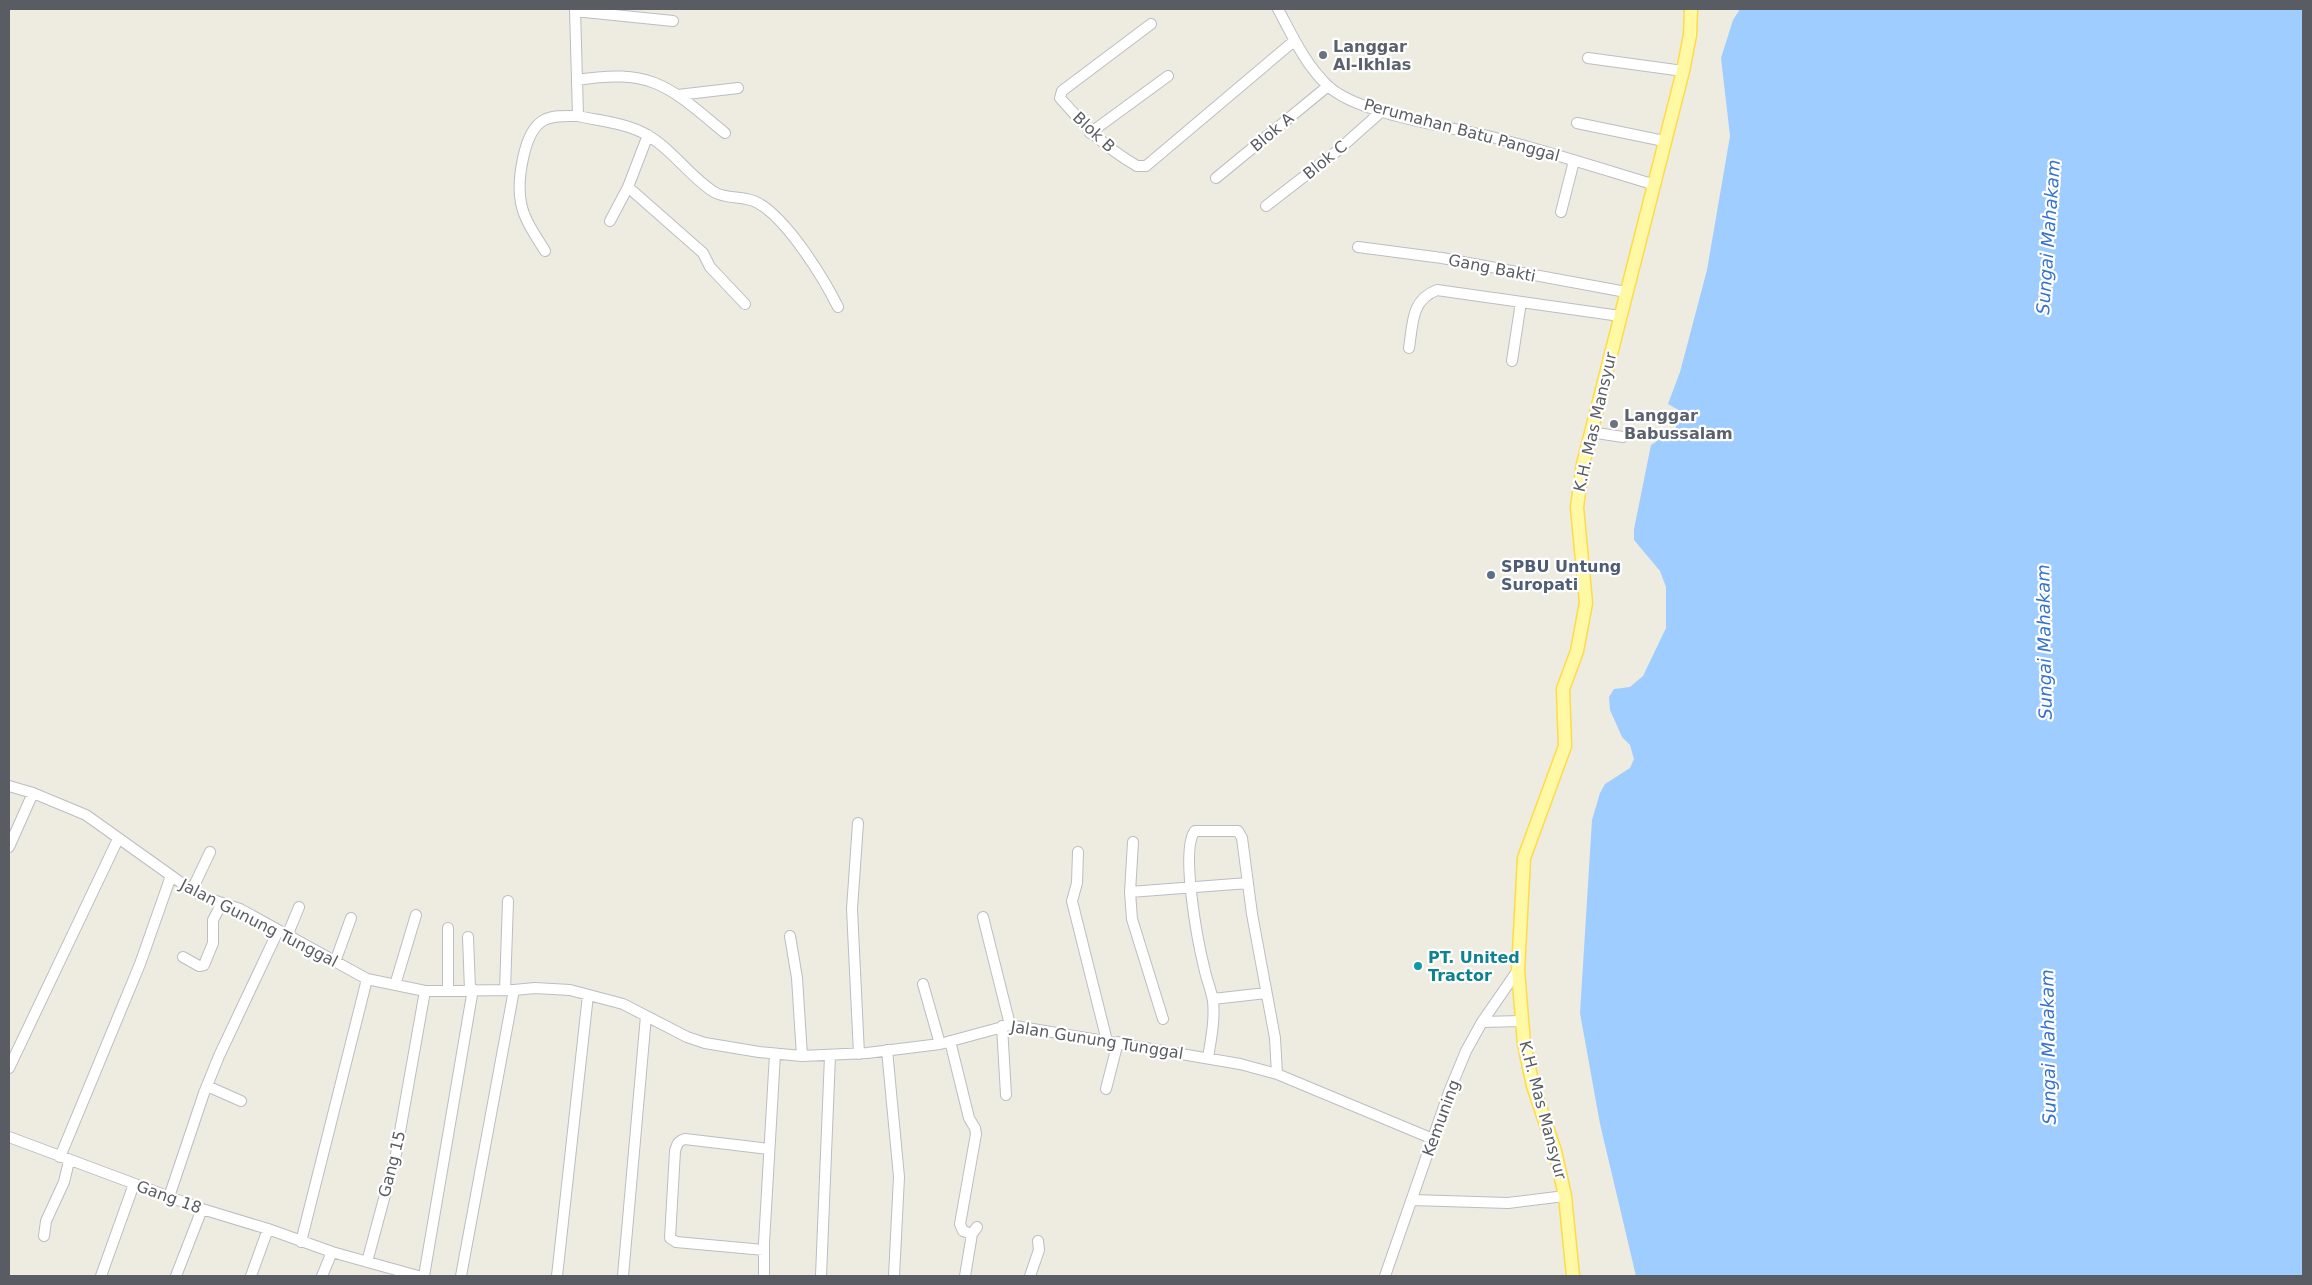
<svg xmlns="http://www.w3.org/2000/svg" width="2312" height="1285" font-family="'DejaVu Sans',sans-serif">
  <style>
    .water { fill: #9fcdff }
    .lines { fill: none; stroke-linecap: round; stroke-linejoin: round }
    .minor-casing { stroke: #bbbdc4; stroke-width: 12 }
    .major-casing { stroke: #ffdb48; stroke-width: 15 }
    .minor { stroke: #fff; stroke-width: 10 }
    .major { stroke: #fff8a4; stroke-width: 12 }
    .worship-dot { fill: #6b7280; stroke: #fff; stroke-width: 2 }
    .service-dot { fill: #5c6f8a; stroke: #fff; stroke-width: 2 }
    .culture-dot { fill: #0f9aa8; stroke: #fff; stroke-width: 2 }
    .labels { text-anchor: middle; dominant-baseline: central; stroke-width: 4.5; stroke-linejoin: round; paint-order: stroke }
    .worship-label { font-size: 16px; font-weight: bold; fill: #5b616d; stroke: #fff; text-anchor: start }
    .street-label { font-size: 16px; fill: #595d63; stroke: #fff }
    .service-label { font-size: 16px; font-weight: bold; fill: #4e5e75; stroke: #fff; text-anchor: start }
    .culture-label { font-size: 16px; font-weight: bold; fill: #0d838f; stroke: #fff; text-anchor: start }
    .water-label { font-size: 18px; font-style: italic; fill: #3673ce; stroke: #fff }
  </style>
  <rect width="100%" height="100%" fill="#eeece0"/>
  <path class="water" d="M1740,9h563v1267h-667l-36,-152 -20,-111 12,-193 8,-27 5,-9 25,-16 4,-9 -4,-14 -8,-8 -12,-27 -1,-13 5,-8 16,-2 13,-11 23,-48v-41l-6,-16 -26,-31v-11l17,-84 24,-16 7,-17 -14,-8 12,-32 27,-102 23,-134 -9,-78 12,-38z"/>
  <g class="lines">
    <g class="minor-casing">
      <path id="minor" d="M575,9l3,107c22,5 49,7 69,19 24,13 43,42 67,57 13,8 31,3 44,11 29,16 65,74 80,104
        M1278,9c14,26 27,55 49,76 29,29 124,42 165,52 54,14 107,31 160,47
        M575,11l98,10
        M1151,24l-89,67 -2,7c27,30 41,47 77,68h9l148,-125
        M1588,58l95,13
        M577,80c77,-12 92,7 148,53
        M678,95l60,-7
        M1577,123l87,18
        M1090,133l78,-57
        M1216,178l112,-92
        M628,187l75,66 7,14 35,37
        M1266,206l71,-55 45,-40
        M1561,212l13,-51
        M610,221l18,-34 20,-52
        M1358,247l84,11 184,34
        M545,251c-9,-15 -21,-31 -24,-48 -4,-21 2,-72 23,-83 10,-5 23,-4 34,-4
        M1409,348c4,-25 2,-48 28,-58l183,26
        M1512,361l9,-59
        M1590,432l33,5
        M9,786l24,7 53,22 101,72 17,10 36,12 127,70 58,12 89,-1 21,-2 35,2 53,14 64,33 18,6 54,9 43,4 65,-3 73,-9 70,-19 230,39 37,10 156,65
        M858,823l-6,86 7,145
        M9,847l24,-54
        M1078,852l-1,31 -5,18 35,140
        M192,890l18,-38
        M1130,892l3,-50
        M983,917l27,108
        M448,928v62
        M287,936l12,-29
        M790,936l7,42 5,78
        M468,937l2,53
        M183,957l16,9 5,-1 9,-22v-23l9,-17
        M335,962l16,-44
        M923,984l17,60
        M395,985l21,-70
        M505,990l3,-89
        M1213,999l53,-6
        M1163,1019l-31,-100 -2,-27 118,-9
        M1482,1022l40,-1
        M1002,1026l4,69
        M950,1041l19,77 6,10 1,6 -16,90 3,7 9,3
        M887,1050l12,127 -5,99
        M1208,1058c3,-19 7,-38 5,-57 -2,-12 -7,-23 -9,-34 -6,-24 -24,-118 -9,-136h43l4,7 10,76 23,124 2,36
        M9,1068l109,-229
        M207,1086l34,15
        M1106,1089l12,-47
        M9,1137l193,72 66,20 64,23 86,24
        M60,1157l80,-193 31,-88
        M169,1197l35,-104 15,-37 59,-125
        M1412,1200l96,3 57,-7
        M44,1236l2,-15 18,-39 5,-21
        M301,1242l66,-263
        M764,1250l-88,-8 -6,-4 5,-87c2,-7 3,-10 10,-12l84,10
        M367,1262l29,-108 29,-163
        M101,1276l33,-92
        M176,1276l26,-67
        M251,1276l17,-47
        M322,1276l10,-24
        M424,1276l49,-287
        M461,1276l53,-286
        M557,1276l31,-281
        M623,1276l23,-260
        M764,1276v-33l11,-189
        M821,1276l9,-220
        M965,1276l7,-42 5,-7
        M1030,1276l9,-26 -1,-9
        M1385,1276l64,-184 17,-41 16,-29 36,-52"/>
    </g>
    <g class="major-casing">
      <path id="major" d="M1573,1276l-8,-80 -10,-45 -22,-65 -9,-42 -6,-74 6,-112 41,-112 -2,-57 14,-38 9,-48 -9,-96 6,-43 100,-393 7,-36 1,-26"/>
    </g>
    <use href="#minor" class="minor"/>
    <use href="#major" class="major"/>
  </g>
  <g class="worship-dot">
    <circle cx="1323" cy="55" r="5"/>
    <circle cx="1614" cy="424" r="5"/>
  </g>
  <circle class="service-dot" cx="1491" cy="575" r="5"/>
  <circle class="culture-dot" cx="1418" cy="966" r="5"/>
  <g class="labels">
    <g class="worship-label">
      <text x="1333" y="46">Langgar<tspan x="1333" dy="18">Al-Ikhlas</tspan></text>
      <text x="1624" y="415">Langgar<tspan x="1624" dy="18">Babussalam</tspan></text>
    </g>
    <g class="street-label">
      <text transform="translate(1462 130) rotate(15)">Perumahan Batu Panggal</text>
      <text transform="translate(1094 132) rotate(43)">Blok B</text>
      <text transform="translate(1272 132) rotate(-40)">Blok A</text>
      <text transform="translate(1325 160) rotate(-39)">Blok C</text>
      <text transform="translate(1492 268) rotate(11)">Gang Bakti</text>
      <text transform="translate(1595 422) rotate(-77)">K.H. Mas Mansyur</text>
      <text transform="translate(259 923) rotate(27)">Jalan Gunung Tunggal</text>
      <text transform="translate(1097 1040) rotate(9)">Jalan Gunung Tunggal</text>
      <text transform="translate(1543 1110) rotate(75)">K.H. Mas Mansyur</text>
      <text transform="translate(1441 1118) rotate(-70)">Kemuning</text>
      <text transform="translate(392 1164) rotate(-76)">Gang 15</text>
      <text transform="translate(169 1197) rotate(20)">Gang 18</text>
    </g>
    <g class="service-label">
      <text x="1501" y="566">SPBU Untung<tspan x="1501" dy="18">Suropati</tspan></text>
    </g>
    <g class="culture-label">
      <text x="1428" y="957">PT. United<tspan x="1428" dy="18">Tractor</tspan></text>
    </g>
    <g class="water-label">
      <text transform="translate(2048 237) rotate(-86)">Sungai Mahakam</text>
      <text transform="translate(2044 642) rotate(-91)">Sungai Mahakam</text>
      <text transform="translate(2048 1047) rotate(-91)">Sungai Mahakam</text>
    </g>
  </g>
  <rect width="2312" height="1285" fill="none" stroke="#595d63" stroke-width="20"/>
</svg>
